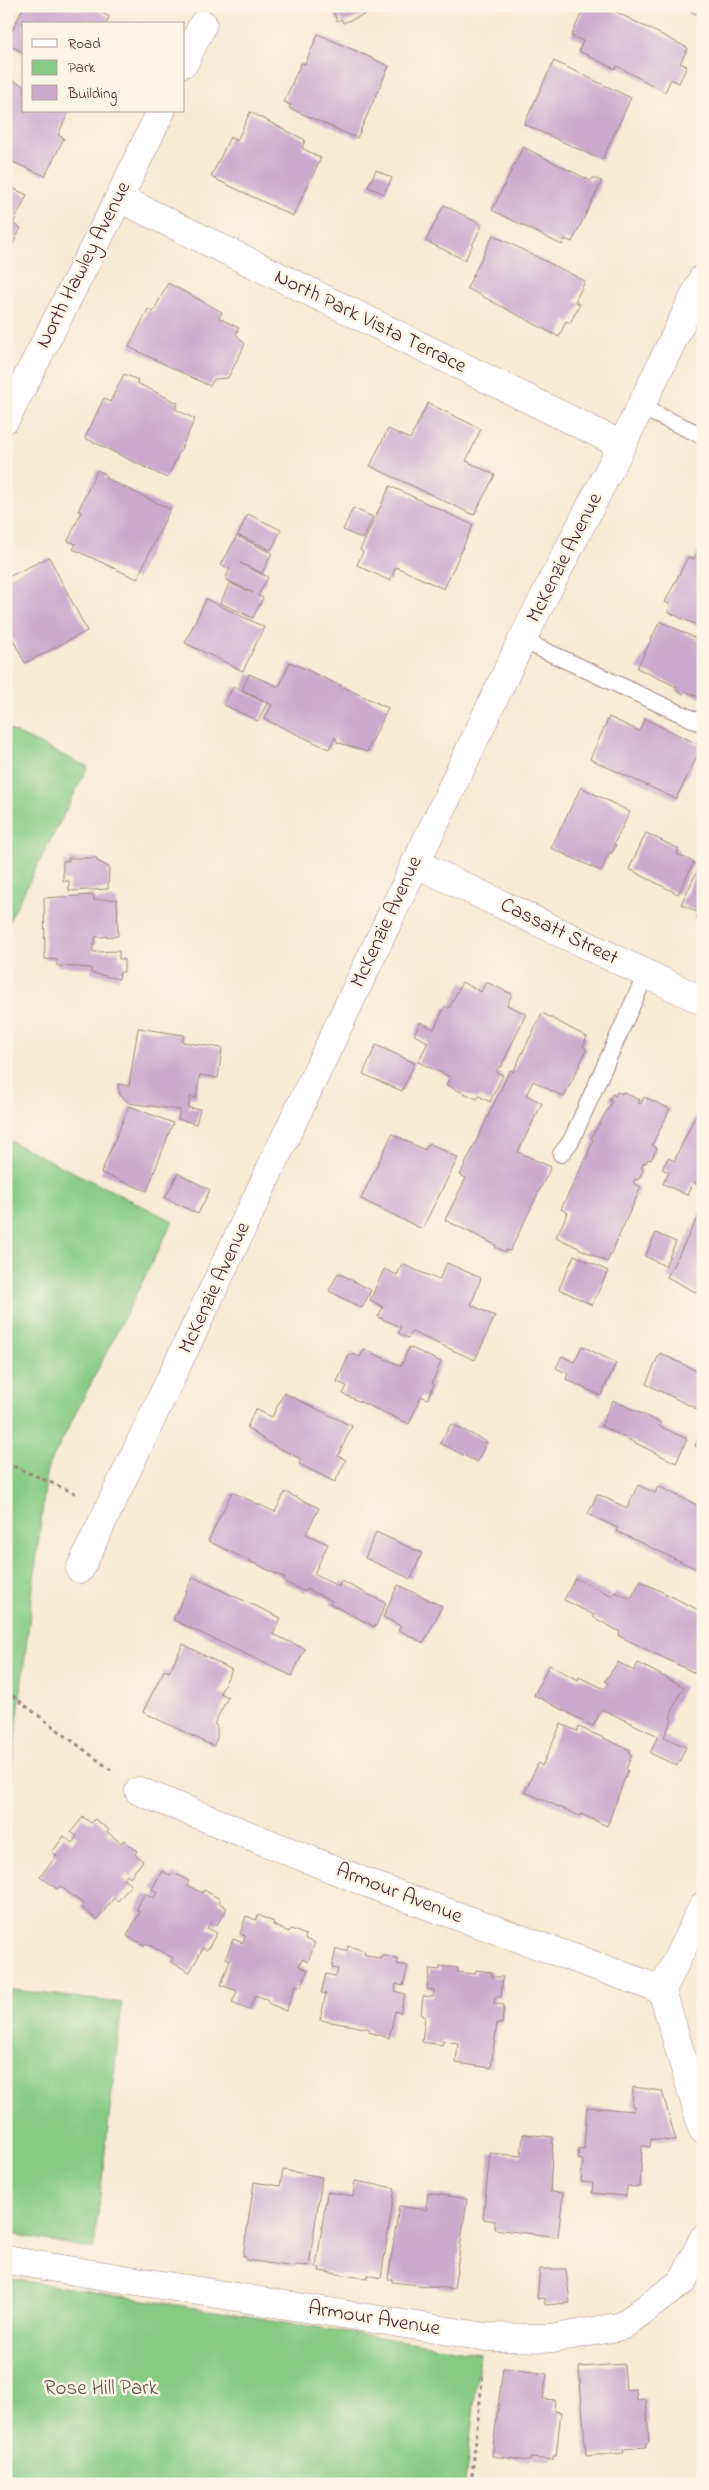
<svg xmlns="http://www.w3.org/2000/svg" width="709" height="2490" font-family="'Indie Flower',sans-serif">
  <style>
    .green { fill: #85ca85; stroke: #687458 }
    .building { fill: #cda8cf }
    .lines { fill: none; stroke-linecap: round; stroke-linejoin: round }
    .lane-casing { stroke: #a0857f; stroke-width: 18 }
    .street-casing { stroke: #a0857f; stroke-width: 29 }
    .path { stroke: #a0857f; stroke-width: 3; stroke-dasharray: 4 4; stroke-linecap: butt }
    .lane { stroke: #fff; stroke-width: 16 }
    .street { stroke: #fff; stroke-width: 28 }
    .labels { text-anchor: middle; dominant-baseline: central; stroke-width: 5; stroke-linejoin: round; paint-order: stroke }
    .street-label { font-size: 21px; fill: #4a1f2b; stroke: #fcf5e5 }
    .park-label { font-size: 21px; fill: #5c5246; stroke: #fcf5e5 }
  </style>
  <rect width="100%" height="100%" fill="#fcf5e5"/>
  <filter id="ink" filterUnits="userSpaceOnUse"><feTurbulence type="fractalNoise" baseFrequency=".02" numOctaves="2"/><feDisplacementMap in="SourceGraphic" scale="10" xChannelSelector="R" yChannelSelector="G"/><feConvolveMatrix kernelMatrix="1 2 1 2 8 2 1 2 1" color-interpolation-filters="sRGB"/></filter>
  <filter id="wash" filterUnits="userSpaceOnUse"><feTurbulence type="fractalNoise" baseFrequency=".0096" numOctaves="4" result="noise"/><feDisplacementMap in="SourceGraphic" scale="20" xChannelSelector="R" yChannelSelector="G"/><feGaussianBlur stdDeviation="1.12" result="paint"/><feColorMatrix in="noise" values="0 0 0 0 0 0 0 0 0 0 0 0 0 0 0 0 0 1.4 0 .05"/><feComposite in="paint" operator="in"/></filter>
  <g filter="url(#wash)">
    <rect width="100%" height="100%" fill="#f7ebd3"/>
    <path class="green" d="M6,728l82,39 -82,160z
      M6,1139l167,82 -126,249 -41,346z
      M6,1989l116,14 -28,246 -88,-16z
      M6,2278l474,75 -15,131h-459z"/>
    <g id="blocks">
      <path class="building" d="M24,6h66l19,11 -3,7h-82v29l-18,-10z
        M331,6h55l-43,17 -1,-4 -5,2z
        M585,6h11l11,6 1,-4 80,40 -8,15 7,3 -8,17 -8,-4 -6,13 -48,-26 -2,3 -36,-18 4,-10 -12,-5z
        M681,6h22v12z
        M318,34l71,32 -32,72 -68,-30 2,-3 -7,-3 17,-39 4,1z
        M554,61l77,37 -29,62 -78,-36z
        M6,77l18,9v25h45l-11,24 6,3 -19,38 -39,-17z
        M250,112l55,28 -3,8 19,10 -28,58 -82,-39 19,-40 7,4z
        M523,147l68,34 2,-3 9,3 -30,61 -7,-3 -3,6 -70,-35z
        M376,170l16,8 -8,16 -16,-7z
        M12,188l15,7 -14,29 8,4 -15,29v-68l4,2z
        M444,205l38,20 -17,35 -39,-19z
        M493,235l92,46 -10,21 5,2 -10,19 -4,-2 -7,16 -92,-49z
        M168,283l54,29 -3,6 20,10 -3,6 9,10 -17,34 -14,1 -4,7 -81,-39 19,-38 5,3z
        M124,374l14,6 -1,3 41,20 -3,6 20,10 -28,59 -82,-40 19,-40 6,4z
        M428,403l53,26 -15,32 29,14 -21,40 -104,-49 18,-37 22,10z
        M97,470l9,4 -1,4 65,31 -33,70 -64,-30 3,-5 -8,-3 13,-29 -3,-1z
        M390,486l83,39 -29,64 -48,-22 -6,14 -33,-16 6,-13 -3,-2z
        M353,508l20,9 -10,22 -20,-9z
        M248,514l33,16 -10,20 -33,-15z
        M237,536l35,17 -10,20 -22,-10 28,14 -10,19 5,2 -10,20 -33,-15 10,-20 23,10 -28,-14 5,-10 -9,-4z
        M698,552l5,2v74l-35,-16 3,-7 -6,-3 23,-45 6,2z
        M49,557l38,74 -62,32 -19,-37v-48z
        M206,599l58,28 -21,44 -58,-28z
        M660,621l43,21v57l-18,-8 -2,3 -7,-4 1,-3 -40,-19z
        M290,662l98,46 -21,44 -30,-10 -2,-5 -6,12 -65,-30 8,-14 -30,-15 7,-16 30,13z
        M233,687l34,16 -9,18 -34,-16z
        M609,717l30,14 6,-12 57,27 -26,53 -86,-40z
        M581,787l49,25 -16,32 2,1 -4,8 -2,-1 -9,19 -50,-23z
        M646,833l33,16 -2,5 17,8 -16,32 -49,-25z
        M68,858h29v3l12,6 -1,22 -39,2v-10h-6v-20h6z
        M703,859v63l-7,-3 3,-6 -18,-9z
        M94,895v5l23,-1 1,37 -23,1v7h-2v8l26,-1v8h5v13h-4l-1,7 -28,-6v-5l-34,-2v-6l-12,-1 -1,-61z
        M462,982l19,10 5,-10 26,12 -5,11 19,9 -25,53 -2,-1 -3,6 7,3 -13,27 -11,-6 -2,3 -31,-14 4,-8 -32,-15 10,-20 -14,-7 6,-13 14,7 11,-23 4,2z
        M542,1013l45,24 -4,9 4,3 -23,48 -31,-16 -7,14 16,8 -24,49 33,15 -41,84 -4,-1v2l-11,-5 1,-2 -51,-25 21,-42 -6,-3 50,-105 3,2z
        M138,1028l46,7 -2,7 40,6 -4,30 -18,-3 -4,23 -6,-1 -2,11 12,1 -4,15 -18,-5 2,-9 -51,-7 -9,-8 -2,-11 11,2z
        M376,1045l39,18 -13,28 -39,-17z
        M617,1092l5,2v-2l18,8 -2,3 3,1 3,-7 26,12 -18,36 5,3 -6,12 -3,-1 -2,4 -2,-1 -3,6 2,2 -5,10 -3,-1 -2,4 8,4 -34,75 -51,-25 12,-24 -7,-4 27,-55 5,-14 -2,-2 21,-36 -3,-2 3,-6 3,2z
        M703,1100v87l-10,-5 -6,13 -24,-11 6,-12 -7,-3 6,-11 6,3z
        M129,1106l44,17 -26,68 -46,-18z
        M392,1134l33,16 4,-7 29,15 -36,71 -61,-30z
        M178,1173l32,17 -12,24 -33,-16z
        M701,1212l2,1v83l-36,-19z
        M656,1233l20,9 -11,24 -20,-10z
        M574,1255l34,16 -16,34 -33,-16z
        M447,1263l34,15 -10,27 24,11 -20,44 -63,-28 -4,6 -10,-5 3,-6 -23,-10 5,-10 -13,-7 14,-31 13,6 5,-11 37,16z
        M338,1273l33,17 -9,18 -33,-17z
        M582,1346l34,17 -15,33 -35,-17 2,-5 -12,-6 6,-12 12,6z
        M409,1347l32,15 -9,21 2,1 -6,15 -7,-3 -12,28 -66,-30 4,-8 -10,-4 13,-29 10,4 4,-8 37,17z
        M660,1353l43,21v38l-57,-28z
        M284,1393l68,33 -14,30 8,4 -11,22 -36,-18 2,-5 -30,-15 -24,-16 8,-19 17,8z
        M613,1400l48,23 -2,3 28,13 -11,24 -75,-37z
        M451,1424l36,18 -10,20 -37,-19z
        M703,1428v21l-8,-3z
        M638,1485l17,8 3,-7 41,20 4,-8v74l-87,-41 2,-3 -30,-14 9,-20 30,14z
        M232,1492l43,20 10,-20 34,16 -13,26 22,10 -14,30 25,13 2,-6 45,22 -11,24 -45,-23 2,-3 -25,-12 -2,3 -22,-11 2,-3 -77,-37z
        M376,1532l46,21 -11,26 -46,-21z
        M193,1577l88,41 -8,16 32,15 -13,27 -119,-56z
        M575,1578l38,18 2,-4 16,7 9,-18 63,31 -4,10 4,2v42l-4,-2 -4,9 -76,-37 1,-4 -27,-15 1,-2 -30,-15z
        M398,1585l44,21 -18,37 -26,-13 3,-4 -18,-9z
        M183,1644l49,26 -12,23 8,4 -14,27 3,2v12l-4,8 -70,-34 21,-42 5,2z
        M618,1662l16,9 4,-8 46,24 -10,19 -4,12 2,1 -8,18 22,10 -9,19 -27,-13 8,-17 -56,-27 -9,17 -59,-31 15,-30 29,15 1,-3 26,12 3,-6 -3,-2z
        M561,1724l16,7 2,-4 51,23 -1,4 3,1 -6,14 2,1 -21,56 -26,-12 -1,2 -55,-24 13,-29 4,3z
        M83,1817l8,6 4,-4 14,11 -2,2 14,11 3,-3 13,11 -2,3 8,7 -13,16 -3,-3 -4,5 8,6 -13,16 -4,-3 -17,22 -16,-13 2,-3 -23,-18 -3,3 -17,-13 17,-20 -5,-4 12,-16 8,7 5,-7 -6,-4z
        M162,1871l9,5 2,-3 16,8 -2,4 15,8 2,-3 16,9 -2,3 9,6 -10,17 -6,-3 -4,6 10,5 -10,17 -4,-2 -13,24 -19,-10 2,-4 -27,-15 -2,2 -17,-9 13,-24 -4,-2 9,-17 9,5 3,-6 -5,-3z
        M258,1915l16,7 -1,3 16,7 2,-3 15,6 -1,4 10,4 -7,19 -6,-3 -3,7 9,4 -7,17 -5,-2 -10,26 -18,-8 1,-3 -14,-5 -6,15 -17,-7 5,-12 -16,-6 9,-25 -4,-2 7,-19 10,4 2,-7 -5,-2 6,-18 10,4z
        M348,1946l17,5 -1,3 17,5 1,-4 17,5 -2,4 11,2 -5,20 -7,-2 -1,7 10,3 -5,19 -5,-2 -6,27 -20,-6 1,-3 -50,-9 6,-26 -5,-1 5,-19 10,2 2,-7 -6,-1 4,-19 11,2z
        M440,1966l18,2 -1,4 18,2 1,-4 16,2v5h11l-2,20h-6l-1,7 10,1 -2,19 -5,-1 -6,45 -35,-5 2,-20 -15,-2 -1,4 -20,-3 3,-26 -4,-1 2,-19 10,1 1,-7 -7,-1 3,-20 10,1z
        M633,2087l29,4 14,50 -25,-2 -1,8 -8,-1 -2,41 -13,-1 -1,10 -34,-3 1,-10 -12,-1 2,-22 -5,-1 1,-10 5,1 3,-43 47,4 1,-5h-3z
        M523,2134l30,3 -3,55 13,1 -5,44 -64,-8 1,-8 -12,-2 7,-66 31,3z
        M283,2170l39,7 -13,89 -13,-1 -1,2 -49,-7v-3h-3l11,-75 26,4z
        M355,2181l40,7 -14,90 -13,-3v4l-49,-8 1,-3 -4,-1 11,-75 26,4z
        M428,2193l39,6 -13,90 -62,-7v-3h-4l11,-73 27,4z
        M540,2269h26l4,34 -25,2v-7l-8,1z
        M624,2364l2,26 10,-1 1,11 9,-1 3,43 -3,1v4l-23,2 1,4 -38,3 -7,-89z
        M503,2368l44,6 -4,25 12,1 -1,11 7,1 -5,44h-3v4l-22,-2 -1,3 -38,-5z"/>
    </g>
  </g>
  <g filter="url(#ink)">
    <use href="#blocks" fill-opacity="0" stroke="#a0857f" stroke-width="1"/>
    <g class="lines">
      <g class="lane-casing">
        <path id="lane" d="M640,407l63,29
          M522,640l181,84
          M561,1154l10,-13 75,-167"/>
      </g>
      <g class="street-casing">
        <path id="street" d="M184,63l19,-39
          M119,198l503,247
          M6,419l113,-221 42,-87
          M415,863l288,138
          M80,1569l442,-929 100,-195 81,-167
          M139,1791l241,97 282,102
          M703,1906l-41,84 41,140
          M6,2260l480,77 70,1 66,-12 61,-45 20,-42"/>
      </g>
      <path class="path" d="M6,1463l71,31
        M6,1691l105,79
        M471,2484l12,-111"/>
      <use href="#lane" class="lane"/>
      <use href="#street" class="street"/>
    </g>
  </g>
  <g class="labels">
    <g class="street-label">
      <text transform="translate(84 265) rotate(-63)">North Hawley Avenue</text>
      <text transform="translate(370 322) rotate(26)">North Park Vista Terrace</text>
      <text transform="translate(565 558) rotate(-63)">McKenzie Avenue</text>
      <text transform="translate(387 922) rotate(-65)">McKenzie Avenue</text>
      <text transform="translate(559 932) rotate(26)">Cassatt Street</text>
      <text transform="translate(215 1288) rotate(-65)">McKenzie Avenue</text>
      <text transform="translate(399 1894) rotate(21)">Armour Avenue</text>
      <text transform="translate(374 2319) rotate(9)">Armour Avenue</text>
    </g>
    <g class="park-label">
      <text x="101" y="2389">Rose Hill Park</text>
    </g>
  </g>
  <rect width="709" height="2490" fill="none" stroke="#fcf5e5" stroke-width="25"/>
  <rect x="22" y="22" width="162" height="90" fill="#fcf5e5" stroke="#b59f9b"/>
  <rect x="32" y="39" width="25" height="8" fill="#ffffff" stroke="#b59f9b"/>
  <text x="68" y="48" font-size="15" fill="#4a1f2b">Road</text>
  <rect x="32" y="60" width="25" height="15" fill="#85ca85" stroke="#b59f9b"/>
  <text x="68" y="72" font-size="15" fill="#4a1f2b">Park</text>
  <rect x="32" y="85" width="25" height="15" fill="#cda8cf" stroke="#b59f9b"/>
  <text x="68" y="98" font-size="15" fill="#4a1f2b">Building</text>
</svg>
